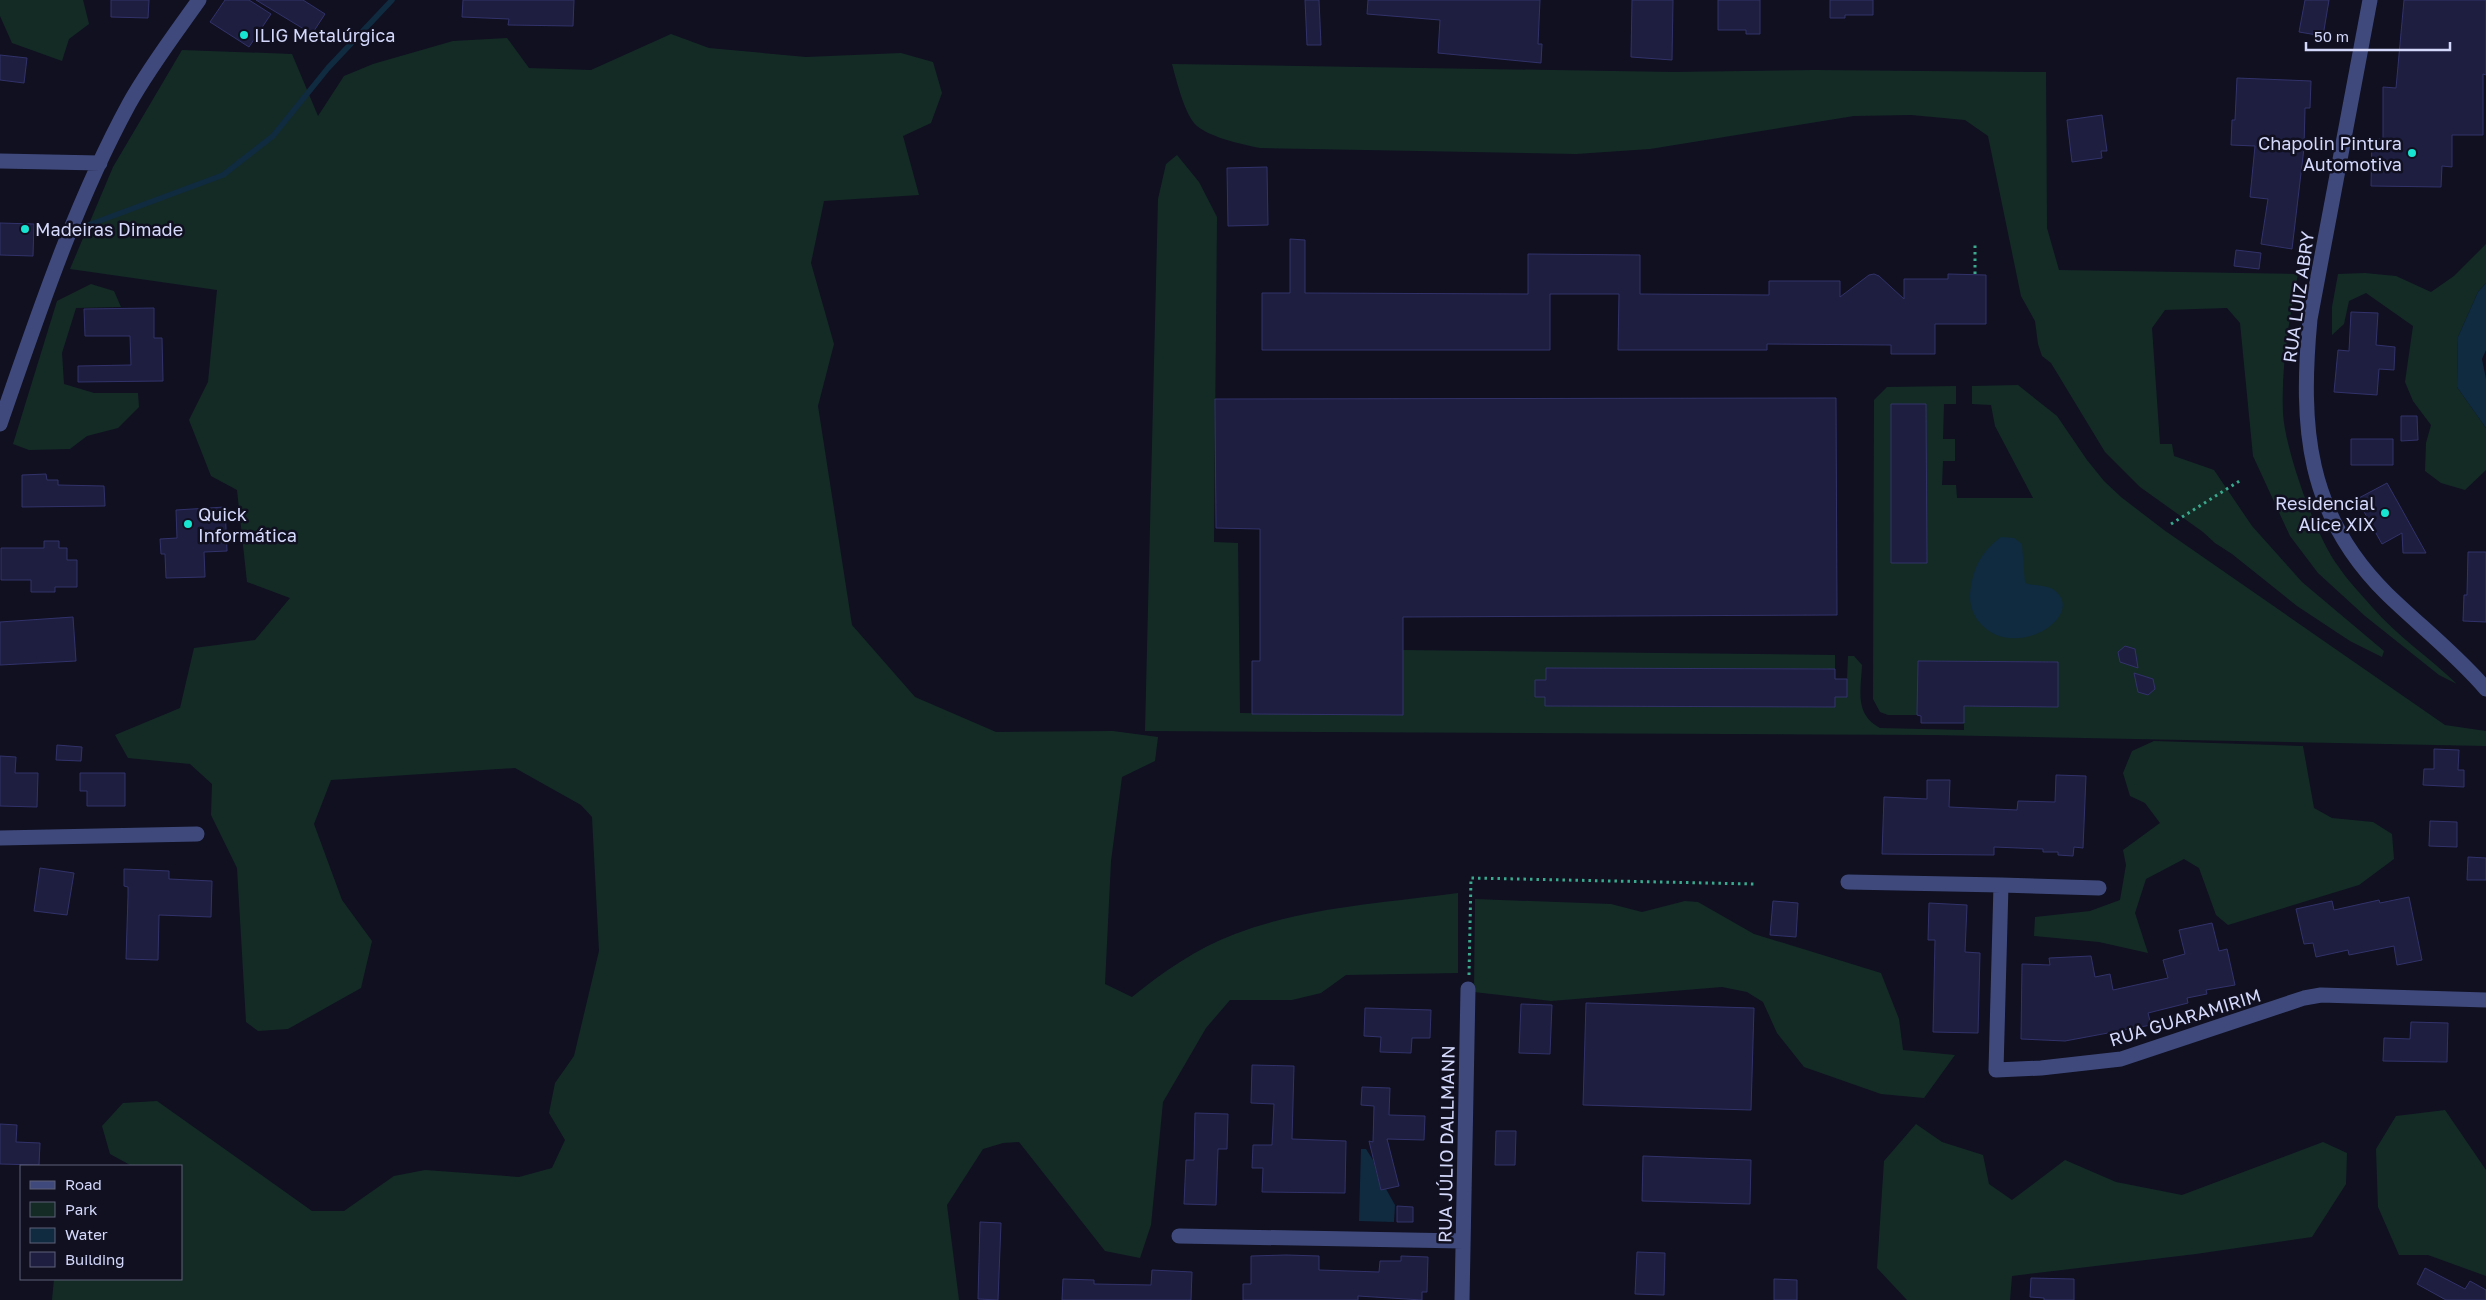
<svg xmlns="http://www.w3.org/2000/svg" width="2486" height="1300" font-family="'Golos Text',sans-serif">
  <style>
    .green { fill: #142b25 }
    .water { fill: #102b40 }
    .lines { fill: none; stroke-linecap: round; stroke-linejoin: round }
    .stream { stroke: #102b40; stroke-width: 5.5 }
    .building { fill: #1e1e41; stroke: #32326a }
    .path { stroke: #3aa98d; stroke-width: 3; stroke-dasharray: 2.5 4; stroke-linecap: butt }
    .minor { stroke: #3f497c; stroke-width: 15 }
    .poi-dot { fill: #17e5d1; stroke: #101021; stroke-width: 2 }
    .labels { text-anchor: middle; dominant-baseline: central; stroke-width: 5; stroke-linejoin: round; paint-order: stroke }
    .poi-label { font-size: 18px; fill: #d4d8fb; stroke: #101021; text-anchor: start }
    .street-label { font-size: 18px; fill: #d4d8fb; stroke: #101021 }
  </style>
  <rect width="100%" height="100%" fill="#101021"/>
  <path class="green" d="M0,0h83l6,24 -20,15 -7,22 -50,-18 -12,-27z
    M671,34l38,14 97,9 95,-4 32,9 9,31 -11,30 -28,13 16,59 -95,6 -13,62 23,81 -16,62 34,219 63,72 81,35 117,-1 45,6 -3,24 -33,16 -11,84 -6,123 27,13c31,-25 65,-49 103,-63 70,-27 149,-31 223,-41v80l-112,2 -25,18 -29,7h-62l-24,28 -43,74 -12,123 -11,33 -35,-7 -86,-109 -16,1 -20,6 -36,56 12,95h-907l2,-21h127v-113h-49l-22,-12 -8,-28 21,-23 34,-2 155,110h32l50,-35 31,-6 94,7 33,-9 13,-28 -16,-27 6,-30 19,-27 25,-105 -7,-134 -11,-12 -66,-37 -184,12 -17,44 28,76 30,41 -11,47 -73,41 -30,2 -12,-9 -9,-154 -26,-53 1,-31 -22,-20 -62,-6 -13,-23 65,-27 14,-60 61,-8 35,-42 -43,-16 -10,-92 -26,-14 -22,-56 19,-38 9,-92 -147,-21 43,-102 69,-117 110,4 26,62 26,-40 29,-12 80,-23 54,-3 22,30 62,2z
    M1172,64l501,8 141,-2 232,2 1,156 12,42 239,4c-9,46 -17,92 -15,139 2,37 33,124 55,153 10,15 23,28 34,41 25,29 58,51 85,77l-18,-9 -74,-59 -47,-43 -28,-37 -37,-80 -13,-133 -13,-15 -62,2 -13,18 8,116h12l2,12 40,14 38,56 50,56 82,69 -2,6 -32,-16 -53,-35 -65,-52 -17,-11 -12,-11 -63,-45 -35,-35 -54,-89 -9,-7 -4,-12 -3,-23 -14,-25 -33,-160 -23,-16 -54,-5 -57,1 -204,33 -74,5 -316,-6c-19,-4 -48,-10 -63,-22 -12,-10 -21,-47 -25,-62z
    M1177,155l22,27 18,35 -3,325 24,1 2,170 162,2 1,-65 432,5v14l-288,-1 -1,12h-11v16l10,1h290l12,-18 1,-23h6l8,9c-1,25 -8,49 18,63l84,2v-24l93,1 1,-45 -140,-1 -1,54h-29l-8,-3 -7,-13 1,-299 13,-13 69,-1v18h-12l-1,35h12v22h-12l-1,24h14l1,13h76l-38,-72 -4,-21 -19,-1v-18l46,-1 39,31 30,44 17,21 17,16 43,33 281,195 41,6v15l-553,-11 -788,-4 13,-532 8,-35z
    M2486,244v39l-8,9 -20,45 -1,50 29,41v42l-21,20 -24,-7 -16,-12 1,-28 5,-18 -18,-24 -8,-19 8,-56 -47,-33 -17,8 -5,23 -12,11v-28l6,-33 27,-1 31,3 35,16 23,-16z
    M91,284l23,7 7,16 -45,1 -14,45 2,31 30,9h44l1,14 -21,21 -31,8 -17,13 -41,1 -16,-6 44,-143z
    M2154,741l149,5 11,62 18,10 41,4 19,12 2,25 -35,26 -131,40 -12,-10 -17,-47 -15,-9 -38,20 -11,34 13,40 -49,-11 -65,-6 1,-19 55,-6 30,-11 6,-35 -3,-15 37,-27 -15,-20 -15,-7 -7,-23 9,-22z
    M1475,899l136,5 31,8 43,-11 13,1 56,32 127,39 18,46 4,31 52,5 -31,43 -43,-4 -77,-27 -27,-34 -14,-31 -16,-10 -25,-5 -171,14 -77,-9z
    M2445,1110l41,60v106l-58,-21h-29l-21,-48 -2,-58 20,-33z
    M1916,1124l26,18 41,13 6,29 23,16 53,-40 51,22 66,13 141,-53 24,11 -1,31 -34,53 -116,17 -184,22 -2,24h-103l-30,-32 7,-107z"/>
  <path class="water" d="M2486,283v67l-4,9 4,20v49l-29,-41 1,-50 20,-45z
    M2001,537l13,1 8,6 3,39c9,3 21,2 29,7 34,25 -39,72 -73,34 -7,-7 -11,-18 -11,-28 2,-26 10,-43 31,-59z
    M1361,1149h5l7,11 8,30 5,-1 9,16 -1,17 -35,-1z"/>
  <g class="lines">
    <path class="stream" d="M83,227l140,-52 50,-39 55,-68 64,-68"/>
  </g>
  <path class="building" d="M111,0h38l-1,18 -37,-1z
    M225,0h24l22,14 -22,33 -39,-25z
    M256,0h47l22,14 -13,20z
    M463,0h111l-1,26 -65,-1 1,-6 -47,-2z
    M1305,0h14l2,45h-14z
    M1368,0h172l-2,44h4l-1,19 -103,-10 2,-33 -73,-6z
    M1632,0h41l-1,60 -41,-3z
    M1718,0h42v34h-14v-4h-28z
    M1830,0h43v15h-28v3h-15z
    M2305,0h24l-6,36 -24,-4z
    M2404,0h82v75l-3,-1v61h-31v32l-10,-1 -1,21 -70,-1 1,-47h11v-52l13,1z
    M0,55l27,3 -3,25 -24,-3z
    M2237,78l74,3 -1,27h-5l-1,40 -12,101 -31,-5 7,-45 -18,-2 5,-51 -24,-1 1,-25h3z
    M2102,115l5,36h-6l1,7 -30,4 -5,-42z
    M1267,167l1,58 -40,1 -1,-58z
    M0,223l34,1 -1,32 -33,-1z
    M1290,239l15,1v53l223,1v-40l112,1v39l129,1v-14h71v16l29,-22 5,-1 5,2 25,23v-20h44v-5l38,1v49h-51v30h-44v-9l-124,-1v6h-149l1,-56h-69v56h-288v-57h28z
    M2236,250l25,3 -2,16 -25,-3z
    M154,308v30h8l1,43 -85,1v-16l53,-1 -1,-29h-45l-1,-27z
    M2351,312l27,1 -2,32 19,2 -1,23 -15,-1 -2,26 -43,-3 4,-42 11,1z
    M1836,398l1,217 -434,2v98l-151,-1v-53h8v-132l-44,-1 -1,-129z
    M1891,404h35l1,159h-36z
    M2401,416h16l1,24 -17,1z
    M2351,439h42v26h-42z
    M46,474l1,6h11v5l46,1 1,20 -83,1v-32z
    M2387,483l14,25 25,45h-23l-1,-20 -20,11 -25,-45z
    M225,507l2,44 -23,1 1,25 -39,1 -1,-24h-4l-1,-15 17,-1 -1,-28z
    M44,541h15v7h8v12h10v27h-22v5h-24v-12h-30v-32h43z
    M2468,552h18v70l-23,-1 1,-26h3z
    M73,617l3,44 -76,4v-43z
    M2125,646l10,3 3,19 -18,-6 -2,-10z
    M1918,661l140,1v45l-94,-1v17h-43v-7l-4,-1z
    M1546,668l289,1v10h12v18h-12v10l-290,-1v-9h-10v-17h11z
    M2134,673l19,6 2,10 -7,6 -10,-3z
    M57,745l25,2 -1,14 -25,-1z
    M2434,749l25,1 -1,20h6v17l-41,-2 1,-16h10z
    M0,756l16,1 -1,16h23l-1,34 -37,-1z
    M80,773h45v33h-38v-15h-7z
    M2056,775l30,1 -3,72 -9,-1 -1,9 -15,-1v-3h-15v-3l-49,-2v8l-112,-1 2,-57 43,2v-19h23l-1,27 68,3 1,-9 37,1z
    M2430,821l27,1v25l-28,-1z
    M2468,857l18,1v22h-19z
    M40,868l34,5 -7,42 -33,-4z
    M124,869l45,2v8l43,2 -1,36 -52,-2 -1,45 -32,-1 2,-63v-9l-4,-1z
    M2409,897l13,63 -25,5 -3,-19 -45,9 -1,-5 -32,7 -3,-14 -9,1 -8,-35 36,-8 2,9 45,-10 1,3z
    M1773,901l25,2 -2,34 -26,-2z
    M1929,903l38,2 -2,47 15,1 -2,80 -45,-1 2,-92h-7z
    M2212,923l7,28 8,-2 8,36 -29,5 1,4 -20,4 1,5 -40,10 3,12 -86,16 -44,-2 1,-75 28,1 -1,-7 42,-2 4,21 15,-3 3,16 55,-12 -5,-18 22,-6 -6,-24z
    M1586,1003l168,5 -3,102 -168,-5z
    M1521,1004l31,1 -2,49 -31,-1z
    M1365,1008l66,2 -1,28h-18l-1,15 -31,-1 1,-15 -17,-1z
    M2411,1022l37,1 -1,39 -64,-1 1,-23 26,1z
    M1252,1065l42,1 -2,73 54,2 -1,52 -83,-1 1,-24h-11l1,-23h19l2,-41 -23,-1z
    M1362,1087l28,1 -1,27 36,1 -1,24 -37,-1 12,47 -18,4 -12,-49 4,1 1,-36 -13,-1z
    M1195,1113l33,1 -1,35h-9l-2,56 -32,-1 2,-44h8z
    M0,1124l17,1 -1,17 24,1 -1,22 -39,-1z
    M1496,1131h20l-1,34h-20z
    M1643,1156l108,4 -1,44 -108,-3z
    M1397,1206l16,1v15h-16z
    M980,1222l21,1 -3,77 -20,-1z
    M1637,1252l28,1 -1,42 -29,-1z
    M1286,1255l33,1v14l60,2 1,-11h21v-5l27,1 -1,35h-5v8l-64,-4v4h-115v-16h8v-28z
    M2425,1268l40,21 5,-8 16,9v10h-40l-29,-16z
    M1152,1270l40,2 -1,28h-129l1,-21 31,1v4l57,1z
    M2031,1278l43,1v21h-30v-2l-14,-1z
    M1774,1279l23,1v20h-23z"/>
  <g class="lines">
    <path class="path" d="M1975,274v-32
      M2171,524l70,-44
      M1469,975l2,-97 283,6"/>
    <path class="minor" d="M2370,0l-60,319c-10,108 -4,195 77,275 33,32 69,60 99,95
      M0,161l100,2
      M0,424c38,-109 74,-219 129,-320 20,-36 46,-70 70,-104
      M0,838l197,-4
      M1848,882l153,3
      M2099,888l-98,-3 -5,185 45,-2 80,-9 183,-61 17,-3 165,5
      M1179,1236l284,5
      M1462,1300l6,-311"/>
  </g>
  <g class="poi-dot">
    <circle cx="244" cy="35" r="5"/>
    <circle cx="2412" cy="153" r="5"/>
    <circle cx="25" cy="229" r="5"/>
    <circle cx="2385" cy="513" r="5"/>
    <circle cx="188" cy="524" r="5"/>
  </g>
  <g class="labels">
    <g class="poi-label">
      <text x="254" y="35">ILIG Metalúrgica</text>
      <text x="2402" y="143" text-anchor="end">Chapolin Pintura<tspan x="2402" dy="21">Automotiva</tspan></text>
      <text x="35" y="229">Madeiras Dimade</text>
      <text x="2375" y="503" text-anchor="end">Residencial<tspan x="2375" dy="21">Alice XIX</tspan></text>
      <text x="198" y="514">Quick<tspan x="198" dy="21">Informática</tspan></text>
    </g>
    <g class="street-label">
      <text transform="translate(2298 297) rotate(-82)">RUA LUIZ ABRY</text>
      <text transform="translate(2185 1017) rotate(-17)">RUA GUARAMIRIM</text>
      <text transform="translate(1446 1144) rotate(-89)">RUA JÚLIO DALLMANN</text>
    </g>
  </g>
  <rect x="20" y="1165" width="162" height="115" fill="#101021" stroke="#5e6078"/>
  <rect x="30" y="1181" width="25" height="8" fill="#3f497c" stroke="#5e6078"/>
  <text x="65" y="1190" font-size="15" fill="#d4d8fb">Road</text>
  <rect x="30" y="1202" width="25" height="15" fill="#142b25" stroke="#5e6078"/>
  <text x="65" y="1215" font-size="15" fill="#d4d8fb">Park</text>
  <rect x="30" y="1228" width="25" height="15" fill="#102b40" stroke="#5e6078"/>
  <text x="65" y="1240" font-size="15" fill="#d4d8fb">Water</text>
  <rect x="30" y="1252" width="25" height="15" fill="#1e1e41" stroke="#5e6078"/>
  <text x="65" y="1265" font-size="15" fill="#d4d8fb">Building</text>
  <path d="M2306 42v8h144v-8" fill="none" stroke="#d4d8fb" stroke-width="2.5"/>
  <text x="2314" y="42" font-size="15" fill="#d4d8fb" stroke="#101021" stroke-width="4" paint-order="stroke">50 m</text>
</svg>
